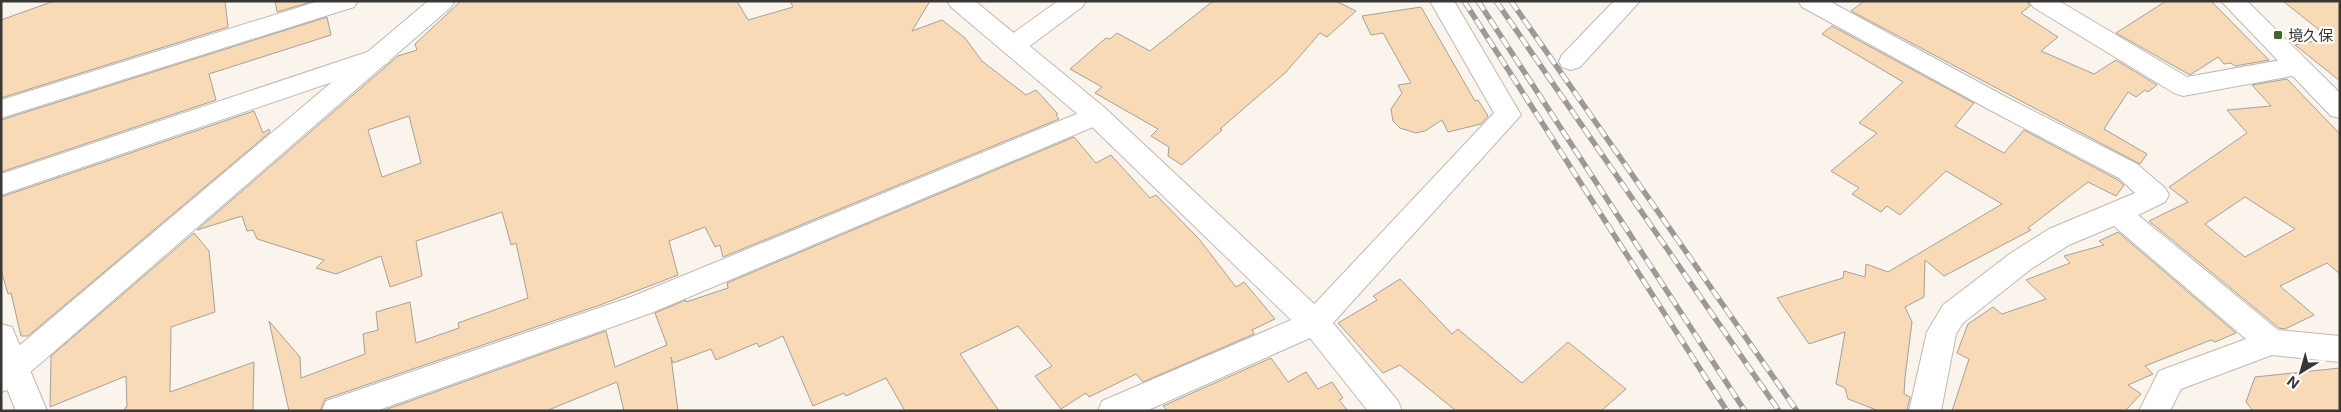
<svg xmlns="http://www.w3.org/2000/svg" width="2341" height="412" font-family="Inter,'Noto Sans JP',sans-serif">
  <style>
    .building { fill: #f8dab7; stroke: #a5a099; fill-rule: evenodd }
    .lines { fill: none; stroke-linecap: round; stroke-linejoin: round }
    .street-casing { stroke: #bfb9b2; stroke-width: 2 }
    .secondary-casing { stroke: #bfb9b2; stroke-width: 2 }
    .street { fill: #fff; fill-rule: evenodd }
    .secondary { fill: #fff; fill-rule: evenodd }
    .rail-casing { stroke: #9d9994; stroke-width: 5.5 }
    .rail { stroke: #fff; stroke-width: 4; stroke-dasharray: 11; stroke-linecap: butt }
    .poi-dot { fill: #446821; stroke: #fff; stroke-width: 2 }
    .labels { text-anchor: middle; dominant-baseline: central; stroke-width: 4.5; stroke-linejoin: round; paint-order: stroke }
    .poi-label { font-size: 15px; fill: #393734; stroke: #fff; text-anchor: start }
  </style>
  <rect width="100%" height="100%" fill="#faf4ed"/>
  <path class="building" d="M54,1h171l3,26 -227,71v-78z
    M275,1h36v1l-34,10z
    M461,1h276l11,19 45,-13 -3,-6h140l-18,30 30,-11 23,18 17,23 44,34 10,-5 22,24 -2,1 3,4 -336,138 -3,-12 -5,2 -10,-20 -36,14 9,34 -78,30 -275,94 -5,12h-31l-20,-90 31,36 1,21 64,-24 -2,-20 15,-4 -2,-18 34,-10 6,41 43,-15 -1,-5 70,-25 -12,-55 -5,2 -9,-33 -86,29 6,35 -32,11 -9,-31 -45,18 -20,-6 8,-8 -67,-21 -4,-9 -6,1 -5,-15 -45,14 201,-174 19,-6 -2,-6zM409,116l12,47 -39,14 -14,-47z
    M1213,1h123l20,10 -29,26 -7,-4 -35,40 -65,56 2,1 -40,35 -14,-9 1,-9 -18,-11 7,-7 -63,-36 7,-6 -32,-18 36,-31 4,1 7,-6 33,18z
    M1864,1h163l3,5 -9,7 37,24 -17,14 53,23 22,-14 41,25 -9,7 -3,-2 -9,7 -8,-5 -24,37 43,25 -7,10 -289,-153z
    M2166,1h45l58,59 -34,6 -4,-3 -7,1 -6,-7 -28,18 -74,-42z
    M2283,1h57v80l-45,-36 34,-7z
    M1421,7l54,94 3,-1 10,16 -7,8 -33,8 -6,-12 -17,11 -9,2 -16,-5 -7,-7 -2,-12 11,-16 -4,-8 13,-2 -28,-50 -12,2 -9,-19z
    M327,17l4,18 -122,39 7,26 -215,72v-52z
    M1832,26l142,77 -19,23 49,27 20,-23 94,50 6,5 -8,11 -28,-14 -60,46 3,2 -87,46 -19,-16 -1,37 -19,10 7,15 -7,56 -1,16 6,3 -3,14h-28l-31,-12 -3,-11 -9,-4 9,-52 -36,12 -32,-46 66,-20 1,-7 21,6 1,-13 22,8 114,-68 -56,-33 -46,44 -13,-9 -6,6 -29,-18 7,-6 -28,-17 46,-38 -18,-10 44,-41 -81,-48z
    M2287,79l53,55v140l-13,-11 -47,23 34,29 -29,14 -6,-1 -130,-107 39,-19 -19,-15 78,-54 -20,-23 44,-4 -19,-21zM2245,197l50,32 -50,28 -40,-33z
    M254,111l9,22 6,-4 1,3 -242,204h-7l-10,-43 -3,1 -7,-24v-73z
    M1074,137l22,26 15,-8 39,43 6,-3 43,44 37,48 8,-5 31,37 -23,11 2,4 -111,48 -7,-8 -47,23 -3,-4 -25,16 -26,-33 17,-10 -34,-40 -58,28 39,57h-94l-19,-33 -40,18 -2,-3 -31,13 -30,-70 -24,11 -2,-4 -41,17 -5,-11 -38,14 -2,-6 7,54h-54l-7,-29 -71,29h-164l224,-80 9,36 52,-22 -12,-32 31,-13v2l42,-14 -1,-5z
    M2118,232l118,101 -21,9 -4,-2 -66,26 8,8 -25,11 13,9 -16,17h-173l17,-52 -12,-6 11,-29 25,-17 9,7 44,-15 -20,-19 44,-17 -6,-7 40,-11 -5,-4z
    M194,233l15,18 6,61 -44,15 -1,65 84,-30 -1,49h-128v-3l2,-1 -1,-31 -76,31 1,-51z
    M1400,279l52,55 6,-5 64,54 46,-41 58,47 -25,22h-145l-56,-46 -17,8 -45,-50 39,-23 -4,-4z
    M1271,358l17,24 18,-10 12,17 14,-7 11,16 -4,2 9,11h-181l-4,-5z
    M2340,368v43h-87l-7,-9 9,-25z"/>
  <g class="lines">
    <g class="street-casing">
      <path id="street" d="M319,1h39l-4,6 -353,111v-18z
        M1058,1h28l-4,6 -59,44 -9,2 -9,-2 -3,-6 3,-6z
        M1430,1h24l67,114 -188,208 65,78 4,10h-34l-58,-73 -164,73h-48l4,-10 203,-87 189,-201z
        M1614,1h26l-60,66 -9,3 -9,-3 -3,-6 3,-6z
        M1798,1h31l177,96 131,67 28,24 4,7 -4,7 -27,13 140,115 62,6v26l-68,-7 -91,34 -11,22h-31l20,-40 87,-32 -132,-113 -45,19 -38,24 -68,54 -7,11 -15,77h-32l18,-79 16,-27 68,-52 38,-24 86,-36 -16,-15 -131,-69 -186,-102z
        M2029,1h30l128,76 110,-20 9,3 3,6 -3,6 -9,3 -114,21 -9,-3 -141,-86z
        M379,48l9,3 3,6 -3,6 -387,132v-21z
        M1096,106l9,2 4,7 -4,7 -454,191 -275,98h-54l4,-10 305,-104z
        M1,324l11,3 35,84h-31l-15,-37z"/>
    </g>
    <g class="secondary-casing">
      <path id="secondary" d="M428,1h27l-4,6 -439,381 -11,4v-31z
        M947,1h28l130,107 220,206 5,9 -5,9c-18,6 -27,-6 -40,-18l-198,-192 -136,-115z
        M2221,1h26l93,92v25l-9,-2z"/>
    </g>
    <use href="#street" class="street"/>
    <use href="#secondary" class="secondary"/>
    <g class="rail-casing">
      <path id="rail" d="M1464,1l263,410
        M1478,1l267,410
        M1496,1l283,410
        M1511,1l286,410"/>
    </g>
    <use href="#rail" class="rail"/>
  </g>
  <rect class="poi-dot" x="2273" y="30" width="10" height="10" rx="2.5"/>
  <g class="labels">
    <g class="poi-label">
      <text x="2288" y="35">境久保</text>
    </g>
  </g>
  <rect width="2341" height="412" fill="none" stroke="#393734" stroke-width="5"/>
  <g transform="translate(2301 372) rotate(217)" stroke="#ffffff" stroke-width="4" paint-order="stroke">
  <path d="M0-4L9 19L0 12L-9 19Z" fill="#393734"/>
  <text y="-8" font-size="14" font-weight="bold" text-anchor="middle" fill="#393734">N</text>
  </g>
</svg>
